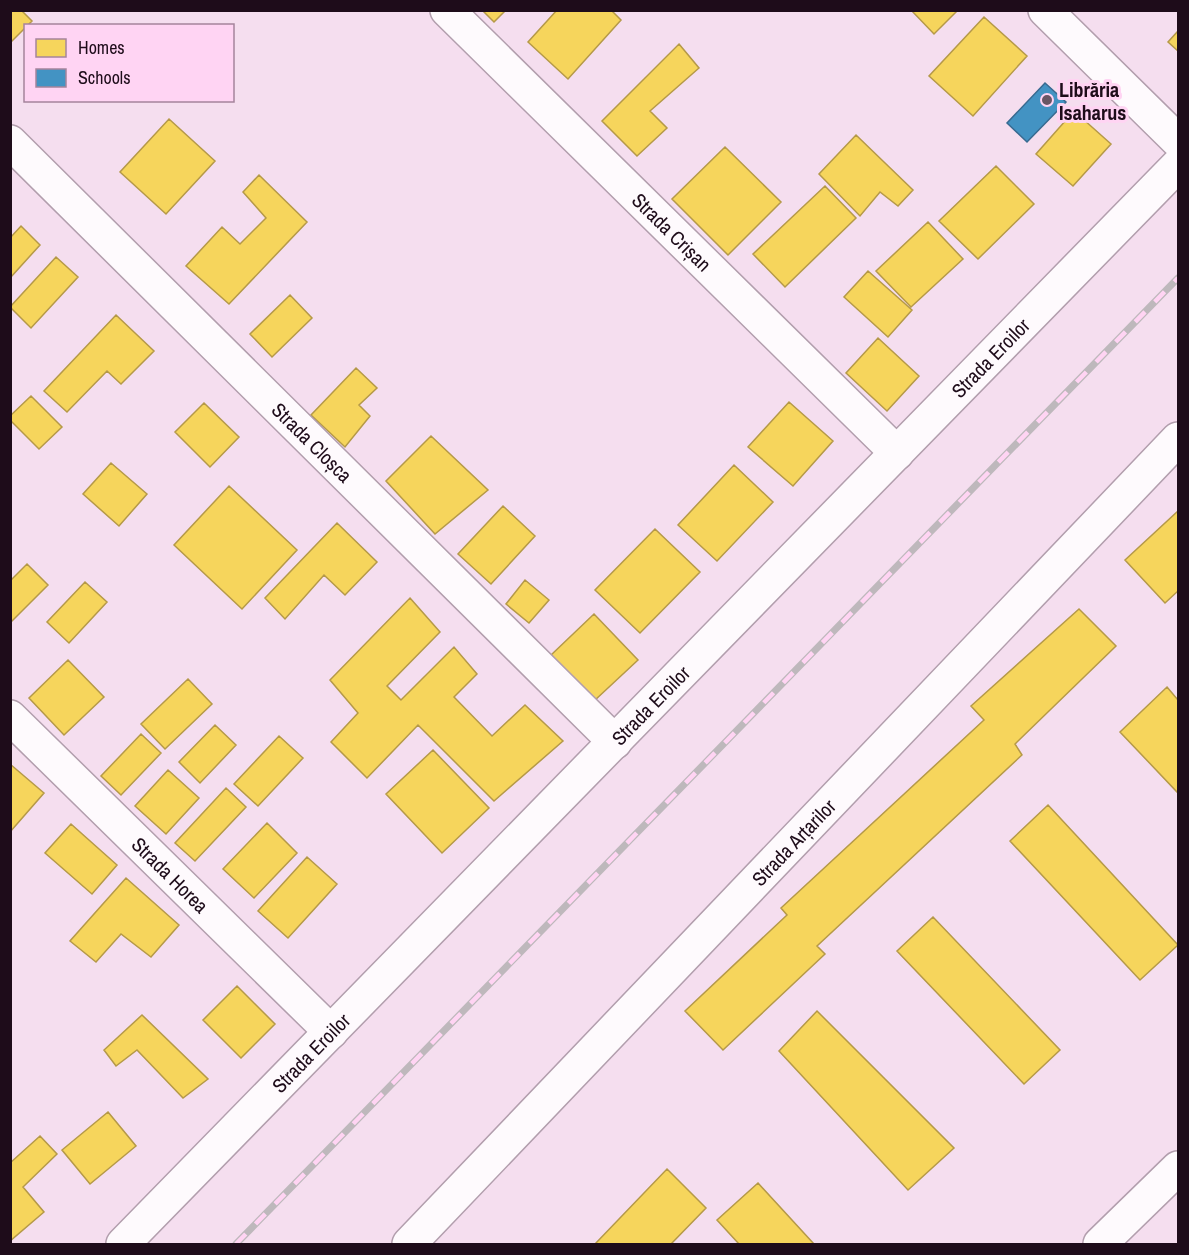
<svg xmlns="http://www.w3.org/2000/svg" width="1189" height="1255" font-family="'Archivo Narrow',sans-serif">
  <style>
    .homes { fill: #f6d55c; stroke: #b59948; stroke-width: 1.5 }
    .schools { fill: #4393c3; stroke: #386a90; stroke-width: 1.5 }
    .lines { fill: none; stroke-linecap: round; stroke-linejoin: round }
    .minor-casing { stroke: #b29ead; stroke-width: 36 }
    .tertiary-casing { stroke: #b29ead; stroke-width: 36 }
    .minor { stroke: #fefafd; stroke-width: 33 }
    .tertiary { stroke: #fefafd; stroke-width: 33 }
    .rail-casing { stroke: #beb8bc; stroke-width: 7 }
    .rail { stroke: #ffd4f3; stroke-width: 4.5; stroke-dasharray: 14; stroke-linecap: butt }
    .poi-dot { fill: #695665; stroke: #ffd4f3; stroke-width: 2 }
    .labels { text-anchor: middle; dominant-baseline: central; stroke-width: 6; stroke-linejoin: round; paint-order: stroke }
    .poi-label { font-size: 20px; font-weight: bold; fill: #1e0c1a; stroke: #ffd4f3; text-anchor: start }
    .street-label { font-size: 20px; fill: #1e0c1a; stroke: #ffd4f3 }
  </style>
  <rect width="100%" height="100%" fill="#f5deef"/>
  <path class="homes" d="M10,10h11l11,11 -22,22z
    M482,10h24l-12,12z
    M557,10h54l10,10 -53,59 -40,-37z
    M911,10h47l-24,24z
    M984,17l43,39 -54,60 -44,-40z
    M1178,31v20l-10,-9z
    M679,44l20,24 -49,43 17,17 -30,28 -35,-35z
    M1074,111l37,33 -38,42 -37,-32z
    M169,119l46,42 -49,53 -46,-42z
    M856,135l57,55 -15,16 -18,-14 -20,24 -41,-42z
    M725,147l56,55 -53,53 -56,-56z
    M996,166l38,38 -56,55 -39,-38z
    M259,175l48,47 -78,82 -43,-38 36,-39 18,17 26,-26 -23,-26z
    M825,186l31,32 -71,69 -32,-33z
    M928,222l35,37 -52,48 -35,-36z
    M21,226l19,19 -30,33v-40z
    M56,257l22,20 -47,51 -21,-21z
    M868,271l44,39 -24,27 -44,-40z
    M290,295l22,23 -40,39 -22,-23z
    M116,315l38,36 -33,33 -14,-13 -40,41 -23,-21z
    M878,338l41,38 -32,35 -41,-38z
    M356,368l21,20 -18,17 11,11 -25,31 -34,-32z
    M31,396l31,31 -23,22 -29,-29v-4z
    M789,402l44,39 -40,45 -45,-39z
    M204,403l35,34 -29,30 -35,-35z
    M431,436l57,54 -53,44 -49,-53z
    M111,463l36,31 -28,32 -36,-32z
    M734,465l39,37 -56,59 -39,-36z
    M229,486l68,64 -55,59 -68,-64z
    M503,506l32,30 -44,48 -33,-30z
    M1178,511v80l-13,12 -40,-43z
    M337,523l40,39 -32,33 -21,-20 -39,44 -20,-21z
    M655,529l45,43 -60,61 -45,-43z
    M27,564l21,21 -38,38v-42z
    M525,580l24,20 -20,23 -23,-19z
    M85,582l22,20 -38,41 -22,-21z
    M410,598l30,34 -53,54 14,14 53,-53 23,27 -23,23 38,39 33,-31 38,36 -69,60 -76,-76 -51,53 -36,-36 27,-29 -28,-33z
    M1079,609l37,37 -101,98 7,11 -205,191 8,8 -102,96 -38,-39 102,-96 -6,-7 203,-188 -13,-14z
    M594,614l44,46 -44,41 -44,-45z
    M68,660l36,37 -40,38 -35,-37z
    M188,679l24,25 -47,45 -24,-25z
    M1167,687l11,13v93l-58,-61z
    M215,725l21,20 -36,38 -21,-21z
    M141,734l20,19 -40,42 -20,-19z
    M279,736l24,22 -45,48 -24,-22z
    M433,750l56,58 -47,45 -56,-59z
    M10,764l34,29 -34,39z
    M168,770l31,28 -33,36 -31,-28z
    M226,788l20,19 -51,54 -20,-18z
    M1048,805l130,140 -38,35 -130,-139z
    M267,823l30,30 -43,45 -31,-29z
    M71,824l46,41 -25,29 -47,-41z
    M307,857l30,27 -49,54 -30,-27z
    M126,878l53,47 -28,32 -30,-23 -25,28 -26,-21z
    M933,917l127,133 -36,34 -127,-133z
    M237,986l38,38 -34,34 -38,-38z
    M817,1011l137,137 -46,42 -129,-139z
    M142,1015l66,64 -25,19 -46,-48 -21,16 -12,-16z
    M108,1112l28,34 -46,38 -28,-34z
    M40,1136l17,18 -34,33 21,25 -34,29v-78z
    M667,1169l39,39 -35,36h-76z
    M758,1183l56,61h-75l-22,-24z"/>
  <path class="schools" d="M1045,83l21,19 -39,40 -20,-19z"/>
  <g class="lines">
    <g class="minor-casing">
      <g id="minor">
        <path id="s1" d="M447,10l450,443"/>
        <path d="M1045,10l133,131"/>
        <path id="s2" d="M10,142l605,600"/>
        <path id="s3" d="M10,717l321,315"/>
        <path d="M1100,1244l78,-76"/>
      </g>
    </g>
    <g class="tertiary-casing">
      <g id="tertiary">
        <path id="s4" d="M123,1244l1055,-1079"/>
        <path id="s5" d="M409,1244l769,-805"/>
      </g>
    </g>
    <use href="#minor" class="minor"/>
    <use href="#tertiary" class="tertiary"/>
    <g class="rail-casing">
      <path id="rail" d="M236,1244l942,-966"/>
    </g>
    <use href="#rail" class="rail"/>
  </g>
  <circle class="poi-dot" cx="1047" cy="100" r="6"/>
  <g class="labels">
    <g class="poi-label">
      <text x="1059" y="89">Librăria<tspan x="1059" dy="23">Isaharus</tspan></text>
    </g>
    <g class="street-label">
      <text stroke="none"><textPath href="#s1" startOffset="316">Strada Crișan</textPath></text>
      <text stroke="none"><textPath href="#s4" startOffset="1240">Strada Eroilor</textPath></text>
      <text stroke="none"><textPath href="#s2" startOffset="426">Strada Cloșca</textPath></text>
      <text stroke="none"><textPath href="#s4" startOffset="754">Strada Eroilor</textPath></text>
      <text stroke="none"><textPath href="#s5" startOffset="556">Strada Arțarilor</textPath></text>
      <text stroke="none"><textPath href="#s3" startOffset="225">Strada Horea</textPath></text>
      <text stroke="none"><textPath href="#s4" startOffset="268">Strada Eroilor</textPath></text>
    </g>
  </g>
  <rect width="1189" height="1255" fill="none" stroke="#1e0c1a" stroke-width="24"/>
  <rect x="24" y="24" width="210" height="78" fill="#ffd4f3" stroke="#a5849c" stroke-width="1.5"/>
  <rect x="36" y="39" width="30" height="18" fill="#f6d55c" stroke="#a5849c" stroke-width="1.5"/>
  <text x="78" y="54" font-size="18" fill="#1e0c1a">Homes</text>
  <rect x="36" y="69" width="30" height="18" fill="#4393c3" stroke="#a5849c" stroke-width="1.5"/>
  <text x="78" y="84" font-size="18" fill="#1e0c1a">Schools</text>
</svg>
